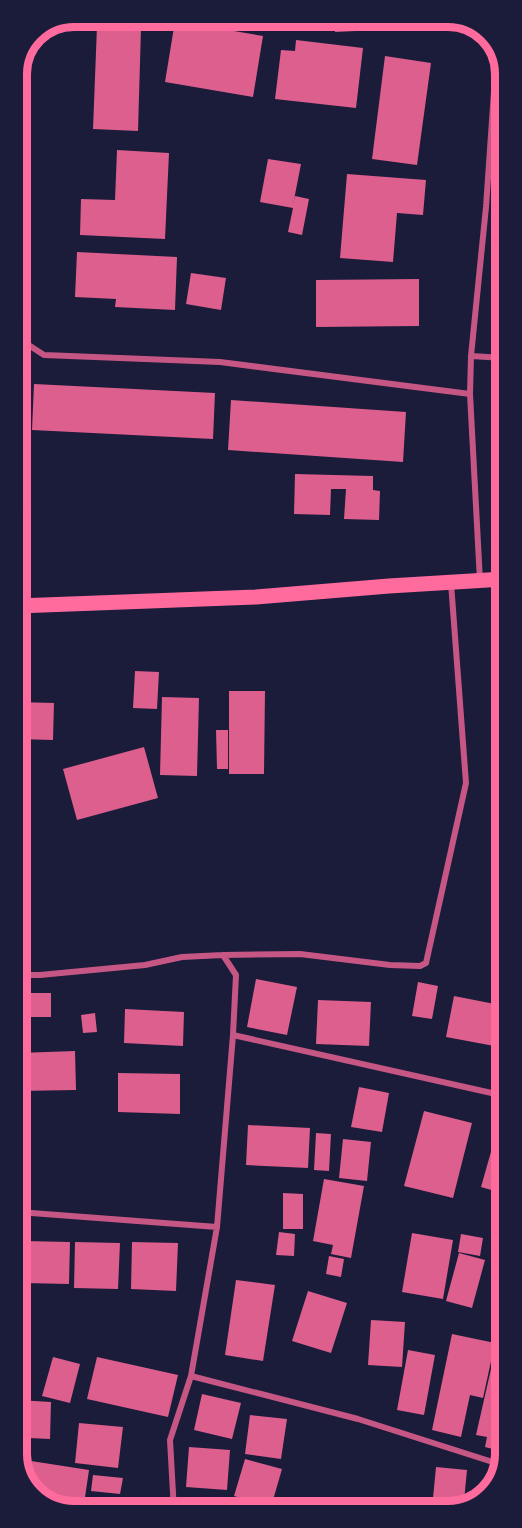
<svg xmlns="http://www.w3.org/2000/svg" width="522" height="1528" font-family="'Golos Text',sans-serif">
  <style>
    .building { fill: #dd5f8e }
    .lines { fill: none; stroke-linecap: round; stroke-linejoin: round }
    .minor { stroke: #c65784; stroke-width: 6 }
    .primary { stroke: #ff6b9d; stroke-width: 15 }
    .rim { fill: none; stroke: #ff6b9d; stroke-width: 8 }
  </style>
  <rect width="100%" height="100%" fill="#1b1b3a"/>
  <path class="building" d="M334,17h22v14l-21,1z
    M175,21l88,15 -10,61 -88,-15z
    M97,26l44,2 -3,103 -45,-2z
    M296,40l67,8 -7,60 -81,-9 6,-49 14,1z
    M385,56l46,7 -14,102 -45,-6z
    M117,150l52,3 -4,86 -85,-4 1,-36 34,1z
    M268,159l33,5 -8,41 2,-9 14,3 -7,36 -14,-3 5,-24 -33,-6z
    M347,174l79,6 -3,35 -26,-2 -4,49 -53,-4z
    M77,252l100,5 -2,53 -60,-3 1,-8 -41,-2z
    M191,273l35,5 -5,32 -35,-6z
    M419,279v47l-103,1v-47z
    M34,384l181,9 -2,46 -181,-9z
    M231,400l175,12 -3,50 -175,-12z
    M295,474l78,2v14l7,1 -1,29 -35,-1 2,-30h-15l-1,26 -36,-1z
    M135,671l24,1 -2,37 -24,-1z
    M229,691h36l-1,83h-35z
    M162,697l37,1 -2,78 -37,-1z
    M17,702l37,1 -1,37 -36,-1z
    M216,730h12v39h-11z
    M144,747l14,51 -81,22 -14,-51z
    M256,979l41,8 -10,48 -40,-8z
    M418,982l20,4 -6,33 -20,-3z
    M18,993h33v24h-33z
    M454,996l51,10v42l-59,-11z
    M318,1000l53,2 -2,44 -53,-2z
    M125,1009l59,3 -1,34 -59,-3z
    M95,1013l2,19 -14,1 -2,-18z
    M75,1051l1,39 -58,1v-38z
    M118,1073l62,1v40l-62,-2z
    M359,1087l30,6 -7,39 -31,-5z
    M424,1111l48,12 -19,75 -49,-12z
    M248,1125l62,3 -2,40 -62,-3z
    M498,1127l7,2v65l-24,-7z
    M316,1133l15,1 -2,37 -15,-1z
    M343,1139l28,3 -4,39 -28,-3z
    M324,1179l40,7 -13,72 -20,-4 2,-9 -20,-4z
    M283,1193l20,1v35h-20z
    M279,1232l16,2 -1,22 -18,-1z
    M412,1233l41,7 -10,59 -41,-7z
    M461,1234l22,4 -3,18 -22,-4z
    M24,1241l46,1 -1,42 -46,-1z
    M75,1242l45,1 -2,46 -44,-1z
    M132,1242l46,1 -2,48 -45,-2z
    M459,1253l26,7 -13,48 -26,-7z
    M329,1256l15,3 -3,18 -15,-3z
    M236,1280l39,5 -12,76 -38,-6z
    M308,1291l39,12 -16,50 -39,-12z
    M371,1320l34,2 -3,45 -34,-2z
    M452,1334l43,9 -12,55 -13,-3 -9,42 -29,-7z
    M408,1350l27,5 -11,60 -27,-5z
    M53,1357l27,7 -10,39 -28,-7z
    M97,1357l81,18 -10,42 -81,-18z
    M491,1369l14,3v80l-20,-5 2,-10 -11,-2z
    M202,1394l39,9 -9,36 -38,-9z
    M18,1400l33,2 -1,37 -21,-1 -1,11h-10z
    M250,1415l37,4 -6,40 -36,-5z
    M79,1423l44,4 -5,41 -43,-5z
    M189,1447l41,3 -3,40 -41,-3z
    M245,1459l37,10 -11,38 -37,-11z
    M31,1461l58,9 -6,41h-13l-34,-13 -9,-15z
    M436,1467l31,3 -3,31 -31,-3z
    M93,1475l30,3 -3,16 -29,-3z
    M431,1502l32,3 -1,5h-32z"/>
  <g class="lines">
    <path class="minor" d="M24,329l3,15 17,11 176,7 250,32
      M471,356l33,2
      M480,581l-10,-187 1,-38 15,-149 11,-159
      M18,975h22l105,-10 37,-8 41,-2 77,-1 90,11 30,1 6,-3 40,-180 -15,-200
      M233,1035l272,61
      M18,1212l199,15
      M191,1376l167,43 144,46
      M174,1511l-4,-71 21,-64 26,-149 16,-192 3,-60 -13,-20"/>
    <path class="primary" d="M17,606l239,-9 133,-11 115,-7"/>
  </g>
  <path d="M0 0H522V1528H0ZM74 27H448A47 47 0 0 1 495 74V1454A47 47 0 0 1 448 1501H74A47 47 0 0 1 27 1454V74A47 47 0 0 1 74 27Z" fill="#1b1b3a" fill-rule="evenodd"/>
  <path class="rim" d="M74 27H448A47 47 0 0 1 495 74V1454A47 47 0 0 1 448 1501H74A47 47 0 0 1 27 1454V74A47 47 0 0 1 74 27Z"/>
</svg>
